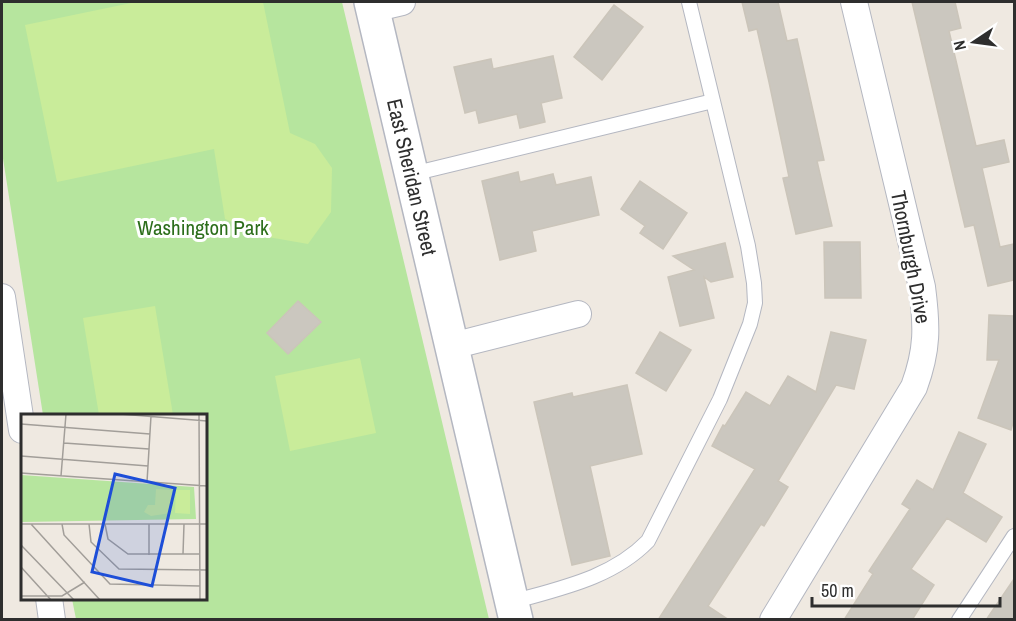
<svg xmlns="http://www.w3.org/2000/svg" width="1016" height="621" font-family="'Archivo Narrow',sans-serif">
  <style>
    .green { fill: #b6e59e }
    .pitch { fill: #c9ec9a }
    .building { fill: #cbc7bf; stroke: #cbc5ba; stroke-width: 1.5 }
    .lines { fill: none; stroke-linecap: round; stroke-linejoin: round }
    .lane-casing { stroke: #b4b7c1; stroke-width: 16 }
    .street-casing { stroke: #b4b7c1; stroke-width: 28 }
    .secondary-casing { stroke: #b4b7c1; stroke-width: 36 }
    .lane { stroke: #fff; stroke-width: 14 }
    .street { stroke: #fff; stroke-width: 26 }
    .secondary { stroke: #fff; stroke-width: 33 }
    .labels { text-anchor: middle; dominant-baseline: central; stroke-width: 6; stroke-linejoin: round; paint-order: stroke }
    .street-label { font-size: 21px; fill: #2e2e2e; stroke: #fff }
    .park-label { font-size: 21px; fill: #2c6e1b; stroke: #fff }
    .inset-road { fill: none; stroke: #a29e99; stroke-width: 1.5 }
    .view { fill: #1d4ed8; fill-opacity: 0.15; stroke: #1d4ed8; stroke-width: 3 }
    .inset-edge { fill: none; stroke: #2e2e2e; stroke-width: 3 }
  </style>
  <rect width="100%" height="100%" fill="#efe9e1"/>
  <path class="green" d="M2,2h340l147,617h-413l-4,-20 134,-1v-182l-163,-1 -41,-263z"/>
  <path class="pitch" d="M136,2h127l27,131 25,11 17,24 -1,44 -23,32 -40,-7 -43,-18 -11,-70 -157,33 -32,-157z
    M155,306l18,109h-74l-16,-97z
    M360,358l16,75 -86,18 -15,-75z"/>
  <path class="building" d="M742,2h36l9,39 10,-2 27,121 -7,1 15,65 -36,8 -13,-56 6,-1 -20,-95 -12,-53 -8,2z
    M912,2h43l6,26 -12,3 27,115 28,-6 5,22 -27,6 18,79 14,-3v36l-26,6 -14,-61 -9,2z
    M614,5l29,22 -41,53 -28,-23z
    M553,56l9,42 -21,5 4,19 -25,6 -3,-14 -38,9 -3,-13 -11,3 -11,-46 37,-8 2,10z
    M518,172l2,10 33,-8 3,11 35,-8 8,38 -67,16 4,20 -36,9 -18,-79z
    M640,181l47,32 -24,36 -23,-16 5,-7 -24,-17z
    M824,242h36l1,56h-36z
    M725,243l8,34 -22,5 -7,-5 10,41 -34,8 -12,-49 26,-7 -21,-14z
    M298,301l23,21 -33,32 -21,-21z
    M989,315l25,1v103l-3,11 -33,-12 21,-58h-12z
    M660,332l31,18 -25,41 -30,-18z
    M831,332l35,8 -12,49 -18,-4 -58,96 10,6 -24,39 -3,-2 -53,82 21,14h-71l97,-151 -43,-23 11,-21 2,1 21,-34 24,14 18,-30 28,16z
    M627,385l15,69 -52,12 20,90 -38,9 -38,-163 38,-9 1,4z
    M959,432l27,12 -23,49 39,24 -16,25 -39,-24 -36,51 23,16 -22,35h-68l29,-46 -4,-3 41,-62 -8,-5 15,-24 16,10z
    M1014,579v41h-28z"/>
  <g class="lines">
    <g class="lane-casing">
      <path id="lane" d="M412,174l301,-73
        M512,602c49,-14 100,-24 136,-61l72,-142 30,-75 5,-21 -1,-20 -6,-37 -59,-244
        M959,620l55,-84"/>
    </g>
    <g class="street-casing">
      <path id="street" d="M372,9l30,-7
        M2,297l20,133
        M452,346l126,-32
        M49,598l3,22
        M773,620l141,-233c14,-38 13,-61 8,-100l-68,-285"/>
    </g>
    <g class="secondary-casing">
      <path id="secondary" d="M371,2l145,618"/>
    </g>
    <use href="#lane" class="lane"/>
    <use href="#street" class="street"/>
    <use href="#secondary" class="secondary"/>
  </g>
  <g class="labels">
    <g class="street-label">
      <text transform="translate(412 177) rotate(77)">East Sheridan Street</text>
      <text transform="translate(911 257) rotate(79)">Thornburgh Drive</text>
    </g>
    <g class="park-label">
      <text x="203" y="227">Washington Park</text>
    </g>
  </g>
  <g transform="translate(21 414)">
    <rect width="186" height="186" fill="#efe9e1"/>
    <path d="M0,61l173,12 2,32 -175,3z" fill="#b6e59e"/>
    <path d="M135,75l16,1 -1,23 -20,3 -7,-4 4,-7h7zM155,76h14v24l-15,-1z" fill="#c9ec9a"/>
    <path class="inset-road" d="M99,0l87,7M178,0l1,186M0,10l129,10M43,29l85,6M0,42l127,10M0,59l186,13M40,62l5,-62M126,68l4,-66M0,110h186M10,110l69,76M41,110l2,11 46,49 90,2M68,110l2,18 28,27 88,1M84,110l3,15 20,15h71M128,110v31M0,131l53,55M162,140l1,-30M0,153l30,33M0,182h41l23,-14"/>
    <path class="view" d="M94,60l60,14 -23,98 -60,-14z"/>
    <rect width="186" height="186" class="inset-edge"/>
  </g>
  <rect width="1016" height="621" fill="none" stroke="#2e2e2e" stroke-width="6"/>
  <g transform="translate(974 42) rotate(257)" stroke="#ffffff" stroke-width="4.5" paint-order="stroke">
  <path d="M0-4.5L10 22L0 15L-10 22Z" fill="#2e2e2e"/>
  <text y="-9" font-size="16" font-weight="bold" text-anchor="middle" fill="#2e2e2e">N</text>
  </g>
  <path d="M812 597v9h188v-9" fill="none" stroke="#2e2e2e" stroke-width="3"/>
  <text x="821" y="597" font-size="18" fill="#2e2e2e" stroke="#ffffff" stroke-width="4.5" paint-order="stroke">50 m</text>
</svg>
